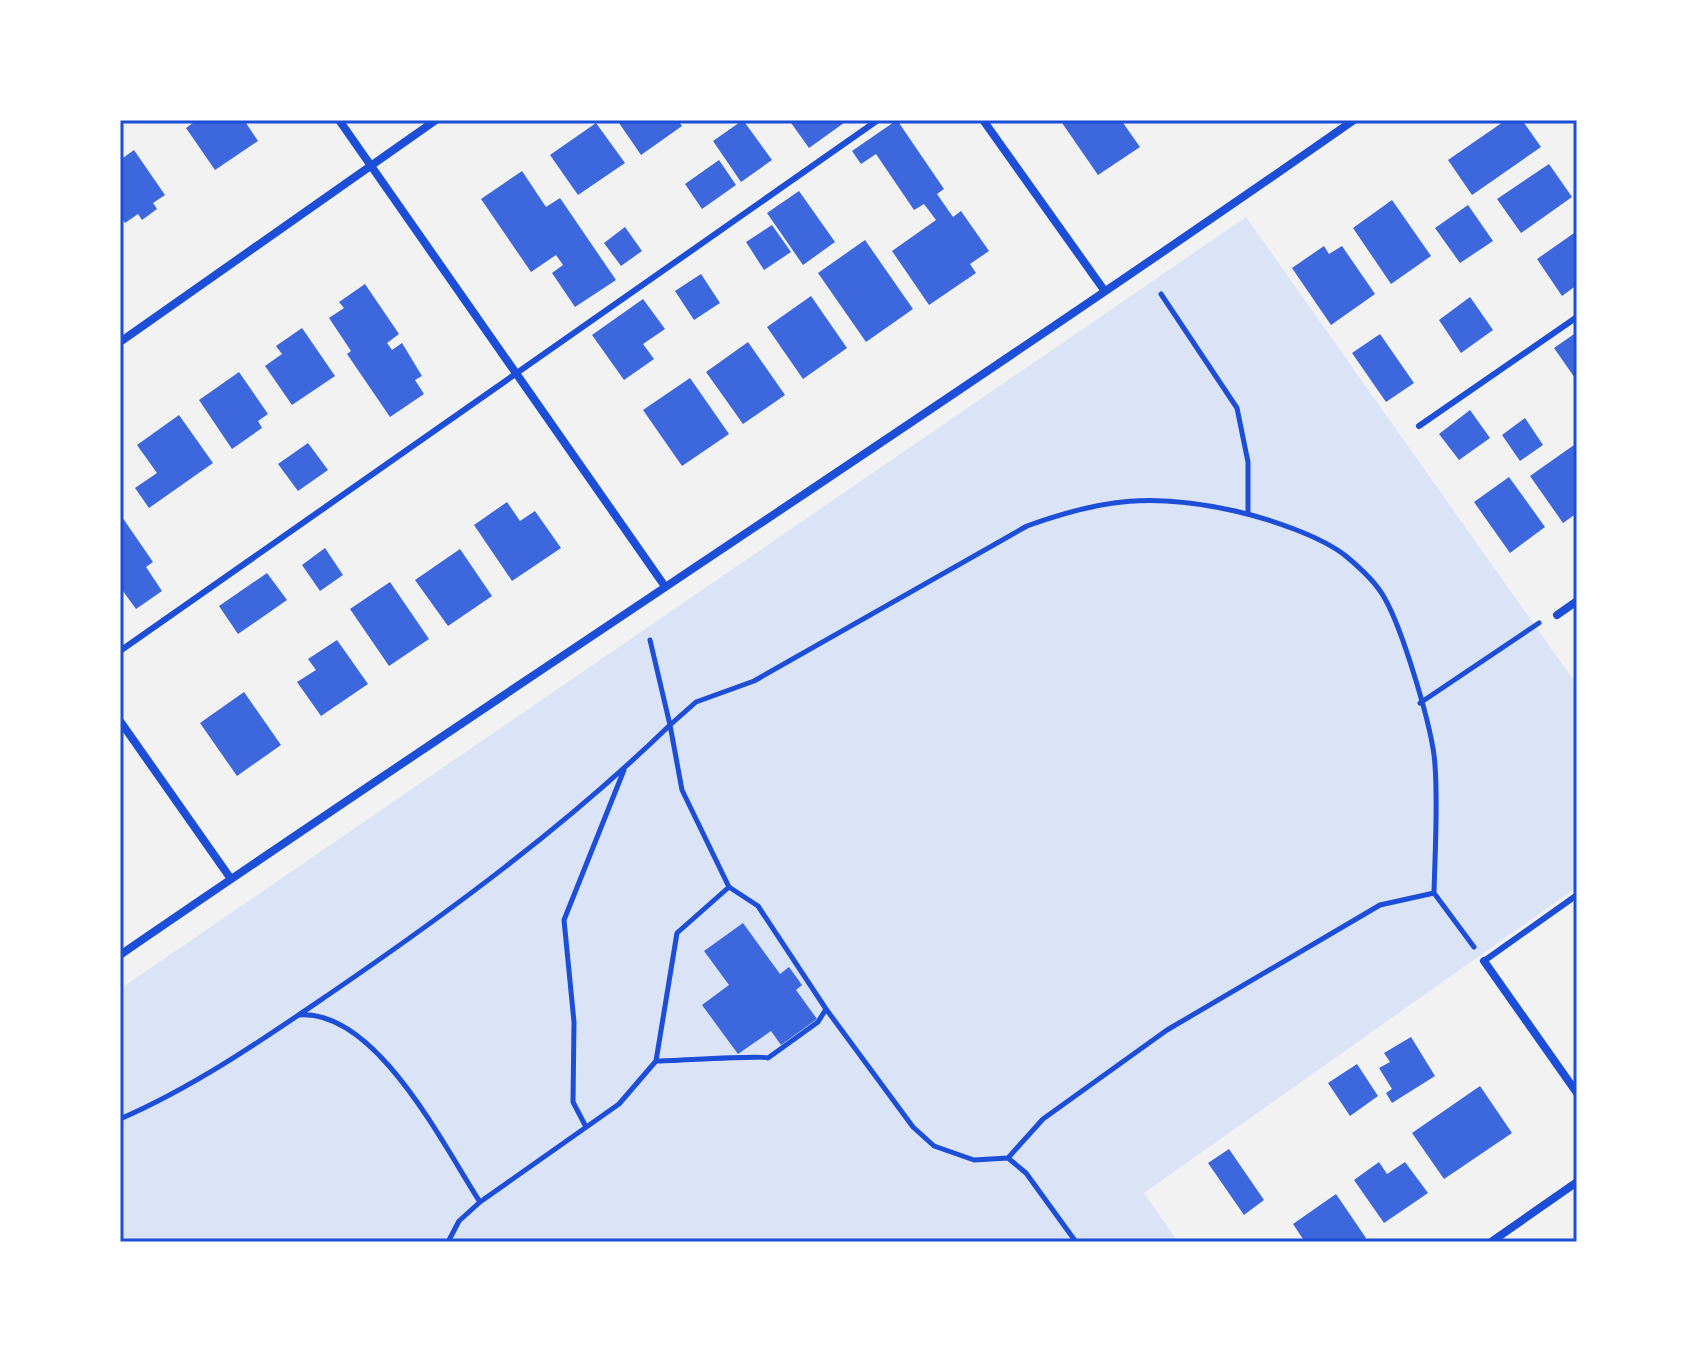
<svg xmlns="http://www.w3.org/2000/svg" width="1697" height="1362" font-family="Barlow,sans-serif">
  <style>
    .green { fill: #dbe4f7 }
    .building { fill: #3d67dc }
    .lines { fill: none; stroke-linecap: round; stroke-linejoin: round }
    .path { stroke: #1d4ed8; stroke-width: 5 }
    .service { stroke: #1d4ed8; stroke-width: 6 }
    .minor { stroke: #1d4ed8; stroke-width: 8 }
    .neatline { fill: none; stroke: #1d4ed8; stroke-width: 3 }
  </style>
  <rect width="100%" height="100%" fill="#f2f2f2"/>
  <path class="green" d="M1246,217l331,468v202l-433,306 34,49h-1058v-253z"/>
  <path class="building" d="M197,120h47l14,21 -43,29 -29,-42z
    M617,120h61l4,6 -41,29z
    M743,120l29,40 -31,22 -28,-41z
    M789,120h59l-39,28z
    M897,120l47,69 -7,5 16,23 8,-6 28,40 -19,13 6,9 -47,32 -37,-54 44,-31 -12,-16 -10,6 -38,-56 -15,10 -9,-13z
    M1060,120h61l19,27 -42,28z
    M1506,120h16l19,27 -69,48 -24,-35z
    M596,123l29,40 -47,32 -28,-40z
    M134,150l31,45 -12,8 4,6 -15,11 -4,-6 -13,9 -5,-7v-56z
    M719,160l17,25 -34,24 -17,-25z
    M1549,164l23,33 -51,36 -24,-34z
    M522,171l24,36 14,-9 56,82 -41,27 -23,-34 11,-8 -7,-10 -25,17 -50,-73z
    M799,191l36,51 -32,23 -36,-52z
    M1392,200l39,56 -40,28 -38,-56z
    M1468,205l25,36 -33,22 -25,-35z
    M772,225l19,27 -27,18 -18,-28z
    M625,227l17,24 -21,15 -17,-23z
    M1577,231v54l-15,11 -25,-37z
    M865,240l48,69 -47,33 -48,-69z
    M1324,246l5,8 13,-8 33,48 -44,31 -39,-57z
    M701,274l19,29 -26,17 -19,-29z
    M365,284l34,50 -12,9 5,7 10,-7 20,33 -7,4 9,14 -34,23 -43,-63 4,-3 -22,-33 15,-10 -5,-6z
    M811,296l36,52 -44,31 -36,-52z
    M1470,297l23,33 -32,23 -22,-33z
    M643,299l22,30 -22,15 11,15 -30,21 -32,-45z
    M302,328l33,48 -43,29 -27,-39 17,-12 -6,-8z
    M1577,332v49l-23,-33z
    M1380,334l34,49 -28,19 -34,-49z
    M748,342l37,53 -42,29 -37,-52z
    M239,372l29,42 -10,7 4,7 -30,21 -33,-49z
    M690,378l39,56 -47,32 -39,-56z
    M1470,410l20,28 -31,22 -20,-26z
    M179,415l34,48 -64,45 -14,-20 22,-15 -20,-28z
    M1525,418l18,27 -23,16 -18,-26z
    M308,443l20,27 -30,21 -20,-27z
    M1574,445l3,68 -14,10 -33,-47z
    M1509,477l36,50 -35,26 -36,-51z
    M507,502l13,19 15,-10 26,37 -49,33 -38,-56z
    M120,514l33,48 -7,5 16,24 -26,18 -16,-22z
    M325,548l18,27 -23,16 -18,-26z
    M460,549l32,47 -44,30 -33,-46z
    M267,573l20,27 -49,34 -19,-28z
    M390,582l39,57 -40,27 -39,-57z
    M337,640l31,44 -47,32 -24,-34 19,-12 -8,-11z
    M244,692l37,53 -44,31 -37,-53z
    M743,923l37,51 9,-7 13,18 -6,5 21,29 -36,26 -10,-14 -33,23 -36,-49 27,-20 -25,-34z
    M1411,1037l24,39 -43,27 -6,-10 6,-4 -13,-21 11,-6 -6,-9z
    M1357,1064l21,32 -28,20 -22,-33z
    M1480,1086l32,47 -68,46 -32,-46z
    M1229,1149l35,51 -20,15 -36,-52z
    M1379,1162l8,12 18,-12 23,31 -44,30 -30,-43z
    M1336,1194l30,44 -6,4h-55l-12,-18z"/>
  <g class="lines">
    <path class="path" d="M1161,294l76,114 11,54v52
      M1420,703l119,-80
      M299,1015c77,-6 144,130 181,187
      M656,1061c18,0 105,-6 112,-3l50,-36 8,-13
      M120,1119c74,-32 142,-79 208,-124 120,-82 238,-169 342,-270l-20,-85
      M586,1127l-13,-25 1,-80 -10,-102 60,-150
      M1008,1158l35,-39 124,-89 213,-125 54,-12 40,54
      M448,1242l11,-21 21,-19 139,-98 37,-43 21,-128 52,-46
      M1076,1242l-50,-69 -18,-15 -34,2 -40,-14 -21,-19 -87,-118 -68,-103 -29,-19 -47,-97 -12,-65 26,-23 58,-21 273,-155c77,-28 128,-33 208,-15 31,7 87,25 112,46 12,10 29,26 37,40 18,31 49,132 51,168 3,42 0,86 -1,128"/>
    <path class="service" d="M1419,426l158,-109
      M120,651l758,-531
      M1484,961l93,-66"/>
    <path class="minor" d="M339,120l325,465
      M983,120l121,170
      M120,342l316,-222
      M1557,615l20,-14
      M120,721l111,158
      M120,955c409,-281 827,-551 1234,-835
      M1484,961l93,132
      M1491,1242l86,-60"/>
  </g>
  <rect width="1697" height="1362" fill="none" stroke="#ffffff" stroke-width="244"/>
  <rect x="122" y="122" width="1453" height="1118" class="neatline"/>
</svg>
